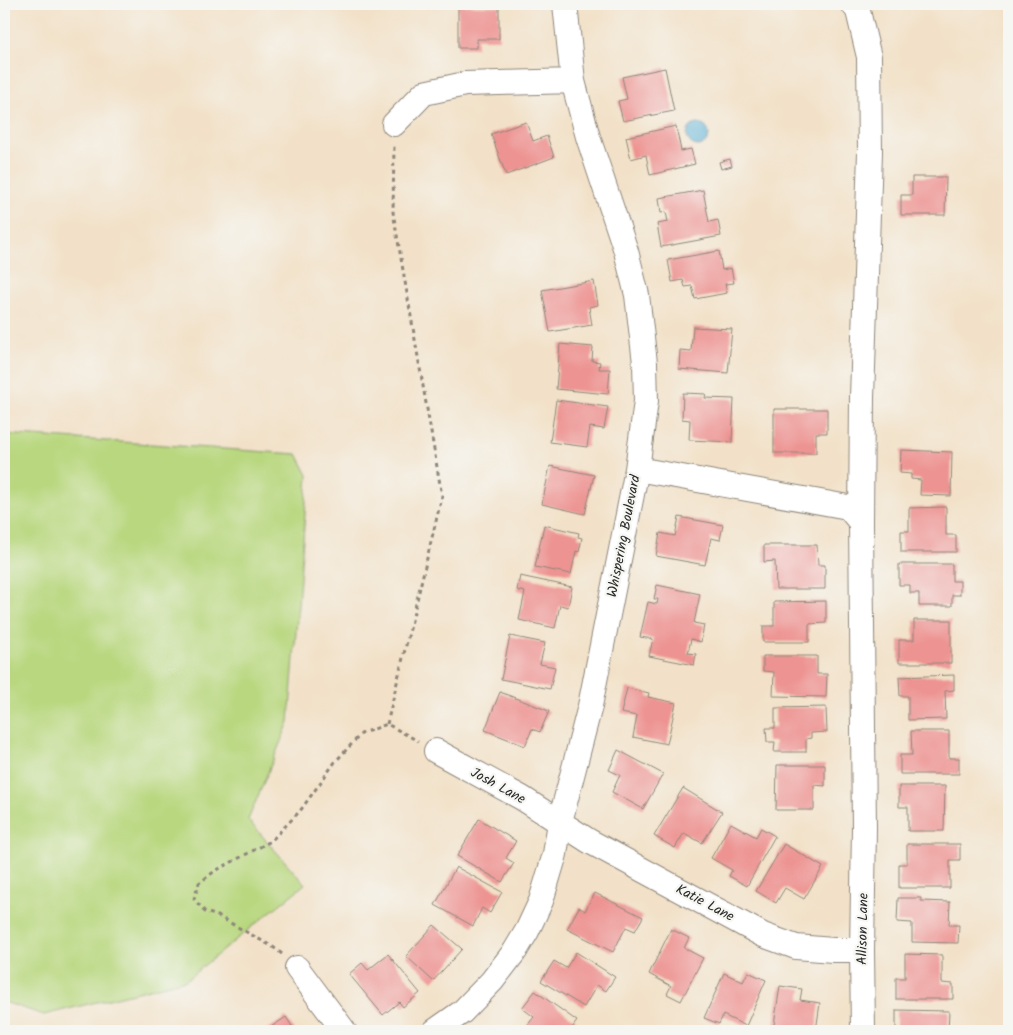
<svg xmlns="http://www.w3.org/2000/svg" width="1013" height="1035" font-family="Kalam,sans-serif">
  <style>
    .green { fill: #b8d77e; stroke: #728154 }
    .water { fill: #55acd2; stroke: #406c7e }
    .building { fill: #ed9493 }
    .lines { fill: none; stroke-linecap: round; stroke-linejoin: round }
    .minor-casing { stroke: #8e867a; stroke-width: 26 }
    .path { stroke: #8e867a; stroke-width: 3; stroke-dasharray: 4 4; stroke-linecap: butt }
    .minor { stroke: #fff; stroke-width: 24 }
    .labels { text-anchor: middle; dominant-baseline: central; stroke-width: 4.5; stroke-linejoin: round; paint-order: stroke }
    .street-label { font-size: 14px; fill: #2b2b2b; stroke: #f6f6f2 }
  </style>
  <rect width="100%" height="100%" fill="#f6f6f2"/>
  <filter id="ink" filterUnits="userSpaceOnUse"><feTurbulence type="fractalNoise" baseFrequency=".02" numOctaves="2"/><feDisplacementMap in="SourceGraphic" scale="10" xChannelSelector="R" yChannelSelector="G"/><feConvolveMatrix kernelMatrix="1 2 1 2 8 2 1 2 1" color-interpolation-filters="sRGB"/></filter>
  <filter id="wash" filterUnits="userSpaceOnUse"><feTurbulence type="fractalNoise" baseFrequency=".0096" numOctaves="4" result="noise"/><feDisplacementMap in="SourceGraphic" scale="20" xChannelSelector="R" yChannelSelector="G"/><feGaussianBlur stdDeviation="1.12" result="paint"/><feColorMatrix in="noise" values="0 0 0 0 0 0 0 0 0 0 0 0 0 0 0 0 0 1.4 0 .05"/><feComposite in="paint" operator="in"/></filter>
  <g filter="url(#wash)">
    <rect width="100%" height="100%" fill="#f2e1c8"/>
    <path class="green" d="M4,434l293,20 11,21 -19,247 -41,98 57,64 -119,96 -142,35 -40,-13z"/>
    <path class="water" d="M687 135a11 11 0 1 1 22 0a11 11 0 1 1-22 0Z"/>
    <g id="blocks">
      <path class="building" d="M458,5l41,1v33h-22v9h-19z
        M665,68l9,43 -51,10 -5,-20 9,-2 -5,-22z
        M526,122l7,19 14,-5 7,21 -48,18 -15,-41z
        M676,126l5,25 10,-2 4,15 -45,11 -4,-20 -15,4 -5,-22z
        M730,159l2,7 -11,3 -2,-7z
        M912,177h34l-1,38h-44v-20h11z
        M703,190l6,32 9,-2 3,16 -60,11 -4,-23 11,-2 -2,-10 -5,1 -2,-15z
        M719,251l3,19 9,-2 3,15 -9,1 2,9 -32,6 -3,-13 -7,1 -2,-7 -11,2 -4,-22z
        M594,281l4,24 -9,2 3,18 -42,7 -8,-42z
        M693,327l39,2 -4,44 -49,-4 1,-19 11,1z
        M560,344l33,3 -1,14 8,1 -1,7h11l-2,25 -52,-5z
        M683,393l23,1 -1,4 29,1 -2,43 -43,-2 1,-20 -8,-1z
        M556,400l52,7 -4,22 -14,-2 -3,20 -37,-5z
        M774,409h53v24h-11v20h-42z
        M901,450l51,2 -1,44 -31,-1 1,-15 -10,-1v-5l-11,-1z
        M550,466l44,9 -9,39 -43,-10z
        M946,507v28h10v17h-55v-21h8v-23z
        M679,517l44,8 -3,15 -9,-2 -6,27 -49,-9 4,-23 15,3z
        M544,525l35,8 -1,4 4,1 -3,14 -3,-1 -5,23 -36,-7z
        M764,545h53l1,20h7v24h-49l-1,-28 -11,1z
        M899,564h53v17h8v14h-8v11h-33v-13h-9v-8h-11z
        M520,576l52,11 -4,20 -8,-2 -5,23 -36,-8 6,-28 -8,-2z
        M657,585l43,9 -6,29 10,2 -3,17 -10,-3 -3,14 8,1 -2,11 -45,-9 4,-17 -13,-2 8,-35 9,2 1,-5h-4z
        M826,601v22l-17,1v18h-46v-16h11v-24z
        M914,620h37v43h-52v-23h15z
        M510,636l35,7 -5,21 15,3 -5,22 -49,-10z
        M763,656h54v18h10l-1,23 -53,-1 1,-24 -11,-1z
        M954,675v15l-9,1 1,28 -38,1v-24h-8l-1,-19z
        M627,688l22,5 -1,4 28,6 -9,41 -34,-7 4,-21 -16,-3z
        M500,692l49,19 -9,21 -8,-3 -7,17 -40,-16z
        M826,707l1,25 -16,1v5l-5,1v13h-32l1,-10h-8l-1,-14h9v-20z
        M911,731h38v27h10v16h-59v-19h12z
        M618,750l45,24 -20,35 -31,-17 8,-17 -11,-5z
        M777,765h48v21l-11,-1v25h-38z
        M899,786h46l-1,45h-36v-24h-9z
        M683,788l39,24 -20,31 -18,-10 -9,15 -21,-12z
        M479,819l37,22 -10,17 8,5 -12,19 -45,-26z
        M731,823l25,14 5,-9 14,8 -28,50 -18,-10 3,-6 -21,-12z
        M784,844l39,23 -19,32 -19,-11 -9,15 -20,-12z
        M907,844h53v16h-10v28h-51v-24h8z
        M456,867l46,25 -12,21 -8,-5 -9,18 -38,-21z
        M595,893l48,24 -8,14 -9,-4 -13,25 -46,-23 12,-22 6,4z
        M898,898h23v3l29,1 -1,23h10l-1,18 -46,-1v-19l-15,-1z
        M434,925l28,24 -29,32 -27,-25z
        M671,929l18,9 -5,10 19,10 -22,43 -14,-7 4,-8 -22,-12z
        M576,952l39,25 -9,14 -9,-6 -13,22 -43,-26 13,-20 12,7z
        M388,954l32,39 -17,14 -4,-5 -16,13 -34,-41 13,-11 6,7z
        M905,954l37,1v28l11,1v15h-57v-21h9z
        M748,972l18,8 -20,46 -23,-11 -4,9 -15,-6 20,-45 19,9z
        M780,986l22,3 -2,11 20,3 -4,28h-43z
        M535,991l42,30 -7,10h-47l11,-14 -12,-9z
        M896,1010l53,1 -1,20h-52z
        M286,1017l9,14h-30z"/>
    </g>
  </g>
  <g filter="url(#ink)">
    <use href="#blocks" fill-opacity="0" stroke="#8e867a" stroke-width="1"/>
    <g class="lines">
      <g class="minor-casing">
        <path id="minor" d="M853,4l5,7 11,46 1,95 -8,246 -1,125
          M394,124l30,-31 41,-9 108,-3
          M637,469l211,38 13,16 3,305 -2,122 1,81
          M436,751l86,47 67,43 174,94 33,12 37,3h29
          M297,968l47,63
          M435,1031l27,-19 30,-31 23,-30 12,-20 14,-30 14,-47 5,-32 30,-116 47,-237 9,-68 -1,-38 -8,-68 -11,-44 -38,-114 -15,-56 -8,-77"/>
      </g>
      <path class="path" d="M387,724l55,-228 -49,-284 1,-67
        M282,954l-9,-7 -55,-31 -13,-4 -11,-13 5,-16 16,-12 56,-30 29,-30 35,-49 26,-28 26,-10 31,17"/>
      <use href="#minor" class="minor"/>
    </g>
  </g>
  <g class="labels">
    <g class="street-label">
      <text transform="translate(624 536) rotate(-79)">Whispering Boulevard</text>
      <text transform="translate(498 786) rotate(29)">Josh Lane</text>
      <text transform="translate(705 903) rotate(28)">Katie Lane</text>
      <text transform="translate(863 929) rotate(-89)">Allison Lane</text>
    </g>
  </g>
  <rect width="1013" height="1035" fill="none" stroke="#f6f6f2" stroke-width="20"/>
</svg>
